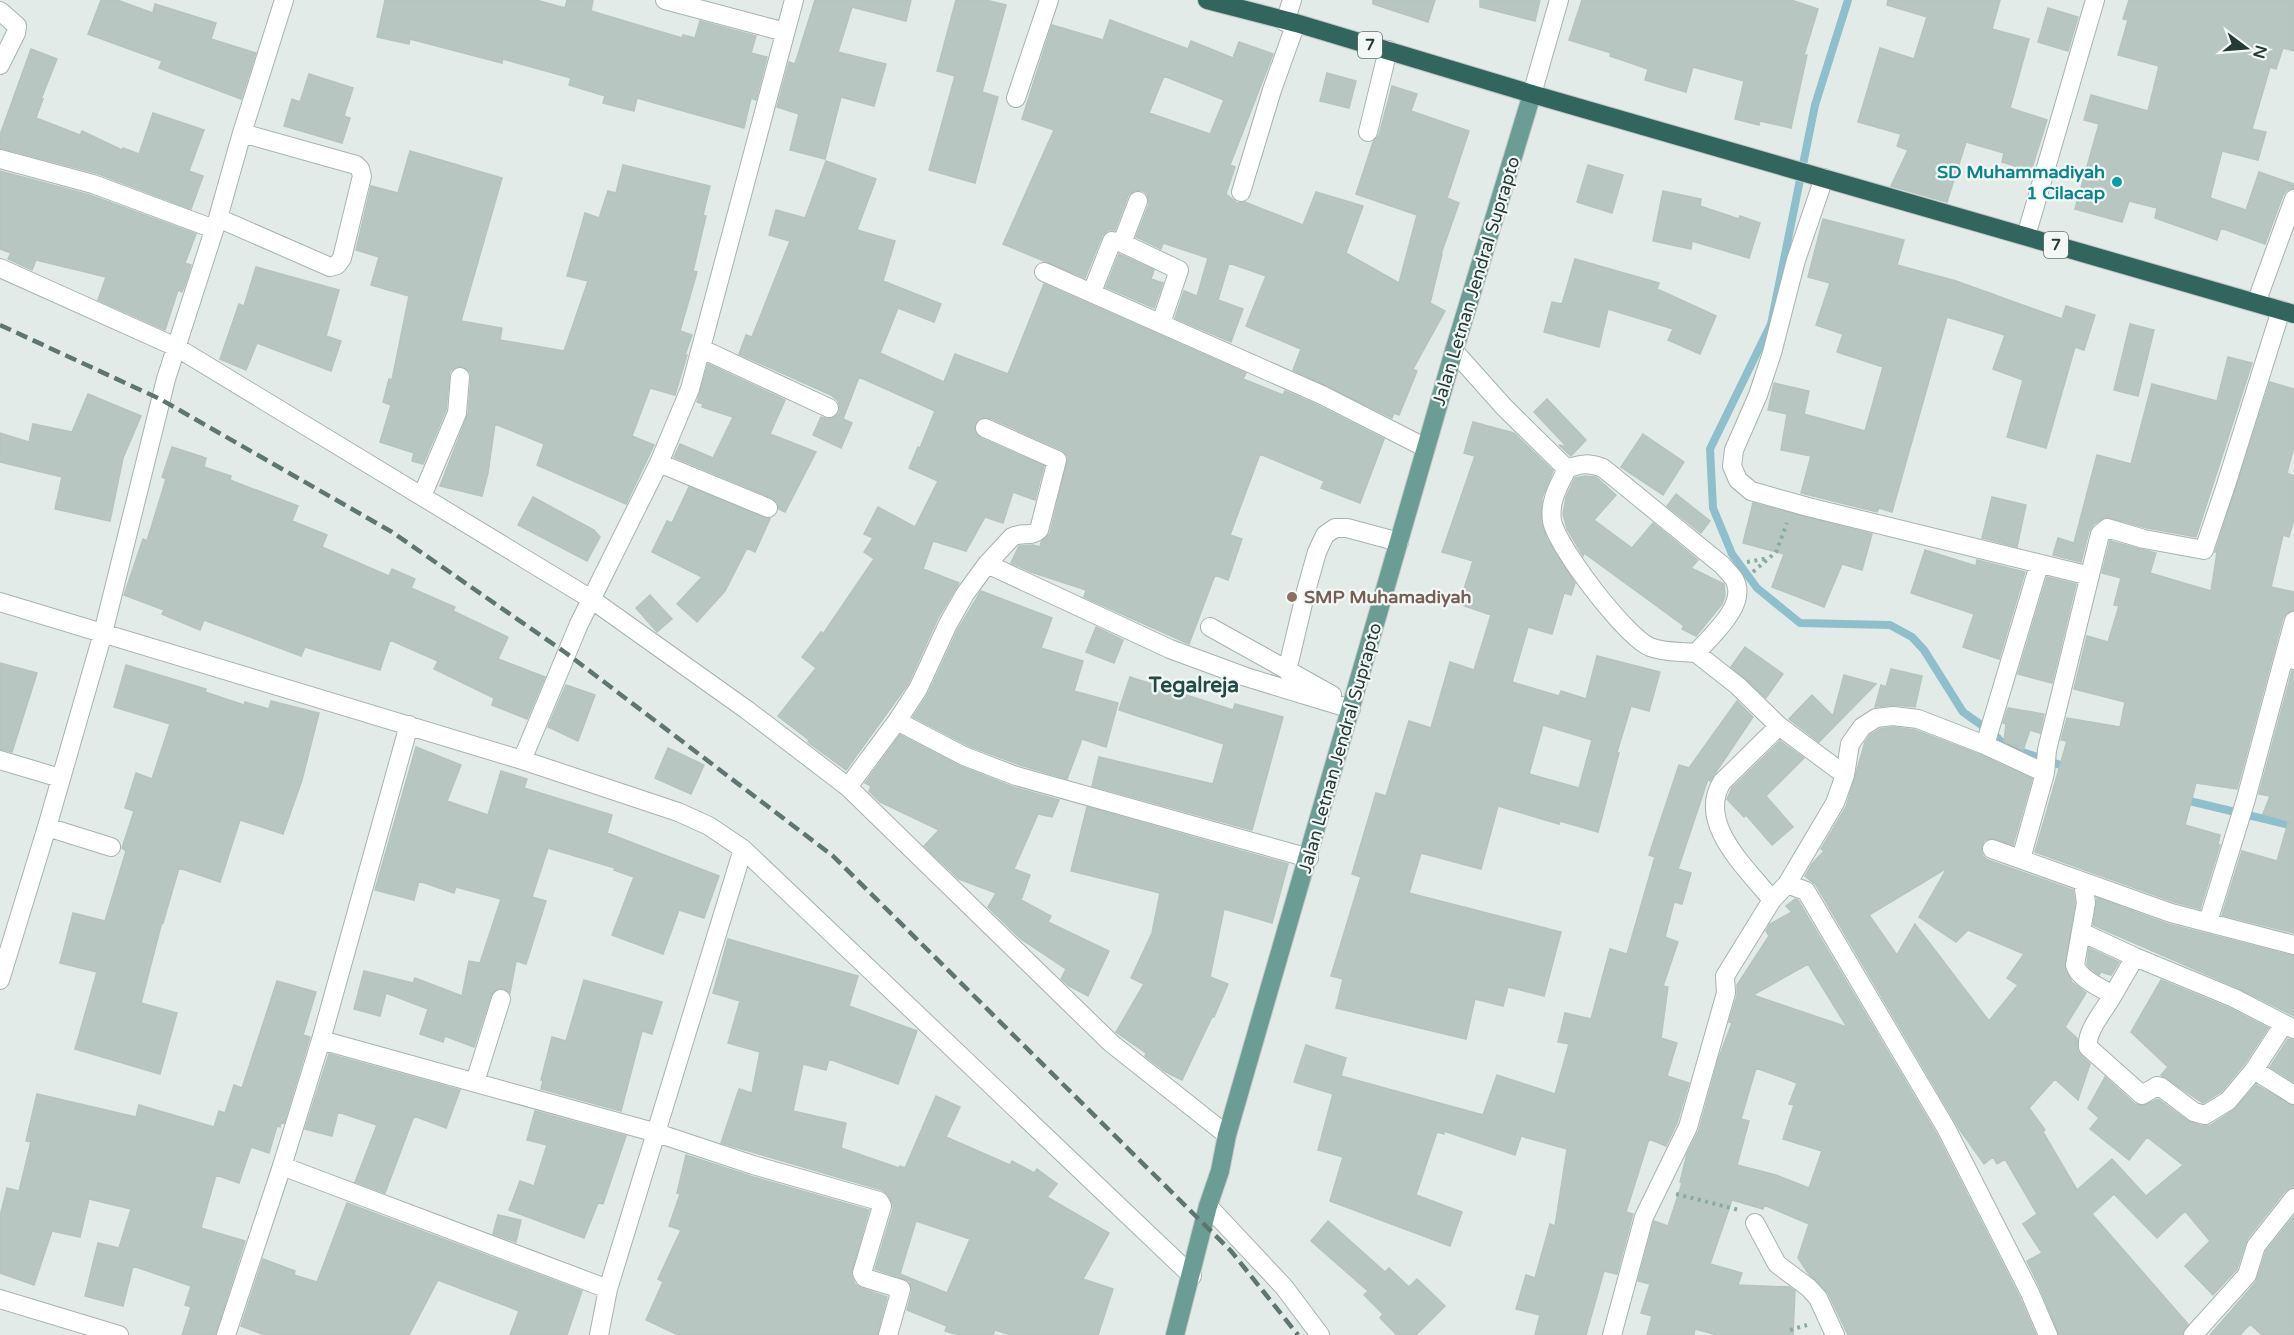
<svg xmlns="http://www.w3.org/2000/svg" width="2294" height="1335" font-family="'Varela Round',sans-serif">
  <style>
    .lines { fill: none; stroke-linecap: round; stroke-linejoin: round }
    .stream { stroke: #8fbecc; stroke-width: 8 }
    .building { fill: #b8c6c1; stroke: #b5c4bf; stroke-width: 1.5; fill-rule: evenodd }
    .minor-casing { stroke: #a6b3af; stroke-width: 20 }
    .major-casing { stroke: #c2c8c7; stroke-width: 20 }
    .highway-casing { stroke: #c2c8c7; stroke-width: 20 }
    .path { stroke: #86aca3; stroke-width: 4; stroke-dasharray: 3 4.5; stroke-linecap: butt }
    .minor { stroke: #fff; stroke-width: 18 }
    .major { stroke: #6b9d94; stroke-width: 18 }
    .highway { stroke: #32655e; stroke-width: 18 }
    .rail { stroke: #5e7672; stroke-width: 4.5; stroke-dasharray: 12 6; stroke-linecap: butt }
    .culture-dot { fill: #0f9aa8; stroke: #f3f8f6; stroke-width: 2 }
    .education-dot { fill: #8d6e63; stroke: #f3f8f6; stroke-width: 2 }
    .labels { text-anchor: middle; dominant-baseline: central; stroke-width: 4.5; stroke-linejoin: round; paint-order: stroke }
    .shield { fill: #f3f8f6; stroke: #627470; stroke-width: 1.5 }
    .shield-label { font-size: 16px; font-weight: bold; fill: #243b36 }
    .culture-label { font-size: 18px; font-weight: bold; fill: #0d838f; stroke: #f3f8f6; text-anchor: end }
    .street-label { font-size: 18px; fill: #243b36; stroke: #f3f8f6 }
    .education-label { font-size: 18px; font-weight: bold; fill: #785e54; stroke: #f3f8f6; text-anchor: start }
    .quarter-label { font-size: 21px; font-weight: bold; fill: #214b44; stroke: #f3f8f6 }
  </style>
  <rect width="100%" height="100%" fill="#e3ebe8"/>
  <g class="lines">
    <path class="stream" d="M1848,0l-33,105 -44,219 -61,125 3,59 19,46 25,34 43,35 90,2 22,12 12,13 39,62 31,22 11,12 64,22
      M2181,799l113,27"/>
  </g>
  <path class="building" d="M101,0h16l36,13 2,-9 61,19 -5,16 45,14 -15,46 -82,-31 3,-7 -74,-27z
    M385,0h151l29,8 2,-8h26l-2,11 91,27 1,-3 12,3 5,-17 56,15 -5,17 16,4 -11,43 -5,-2 -7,30 -107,-30 -3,13 -31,-8 2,-7 -36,-11 2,-7 -68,-19 -1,4 -92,-24 -1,5 -32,-7z
    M815,0h96l-5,21 -54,-14 -14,45 48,12 -12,42 -33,-9 -16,62 -35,-9 9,-36 -22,-7 12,-45 6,2z
    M956,0h30l20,5 -24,87 16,5 -23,86 -46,-13 26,-94 -18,-5z
    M1373,0h62l-7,22 -55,-18z
    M1480,0h60l-5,21 -55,-14z
    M1582,0h209l27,9 -14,46h3l-16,73 -31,-7 -1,4 -24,-6 9,-38 -51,-14 -7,25 -41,-12 3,-11 -38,-13 1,-3 -42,-13z
    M1888,0h112l-8,29 37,10 -19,69 37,12 -16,51 -29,-9 2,-9 -38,-11 -19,60 -56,-16 17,-36 -11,-4 4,-12 -43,-12 22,-74 34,11 13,-42 -40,-12z
    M2129,0h165v51l-11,-3 -7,21 -6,-2 -18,62 14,3 -8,28 -36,-9 -12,47 36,12 13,-38 35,12v4l-7,2 -4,5 -18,49 -44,-16 -4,12 -62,-22 2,-10 -28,-7 -7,21 -47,-13 24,-85 -15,-4 7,-25 57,16 11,-45 -41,-11 10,-35 -5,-1z
    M2048,8l30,9 -10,34 -30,-9z
    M1110,20l78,29 3,-8 42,17 6,-16 34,12 -43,111 5,2 -9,27 11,9 8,-1 58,23 13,-33 47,14 -17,47 53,30 18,-68 -61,-21 17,-52 6,-7 13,-49 25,8 -6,17 58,20 -22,67 12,5 -18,51h1l-12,49 15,8 -32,58 4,2 -18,44 -5,-2 -2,5 -99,-48 8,-21 -55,-23 20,-50 -37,-13 -11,37 25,9 -12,33 -56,-24 9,-27 13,5 11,-38 -45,-15 -2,6 -25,-12 13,-33 -2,-10 -4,-3 -7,-1 -8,6 -13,34h-6l-7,6 -17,42 -82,-34 51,-114 -32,-11 30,-94 51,15zM1164,76l60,24 -14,34 -61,-21z
    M31,49l26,10 -16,40h2l-7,19 44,17 2,-4 40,19 1,-2 16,6 14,-41 51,17 -15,41 14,5 -12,33 -95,-36 -96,-25v-13z
    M1327,73l29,8 -7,27 -29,-7z
    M309,74l44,14 -9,28 6,2 -8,25 -58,-17 8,-27 8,3z
    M410,151l92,27 -41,143 41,7 -2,12 64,11 24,-70 -21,-5 18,-63 14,5 9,-27 8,2 7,-28 87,21 -7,29 3,1 -13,55 4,1 -17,59 12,4 -7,20h2l-12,40 -25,-7 -18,48 22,9 -28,59 -89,-39 7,-21 -49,-20 -7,49 -6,23 -42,-10 28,-72 3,-37 -1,-5 -8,-6 -6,1 -6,4 -4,39 -23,54 -11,-3 2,-8 -34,-11 11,-37 -8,-3 6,-23 3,1 17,-84 -38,-11 8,-28 -23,-7 15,-64 27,7z
    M826,161l50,18 -19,51 38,11 -12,40 58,23 -7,18 -36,-14 -18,45 64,29 11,-28 53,20 36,-90 202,89 -3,6 40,16 2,-4 32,14 67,34 -24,64 -39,-15 3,-7 -64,-27 -30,81 12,4 -14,41 -13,-5 -26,69 -105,-47 2,-7 -55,-18 -20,-9 8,-17 14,-1 7,2 1,-5 9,-9 18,-76 -6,-7 -72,-32 -11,1 -5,10 6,9 64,28 -9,34 -22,-8 -10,31 -18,-6 -19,34 -33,-10 -10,28 36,14 -21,35 -30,66 -62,86 -38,-28 1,-2 -31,-24 38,-48 -14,-11 19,-25 2,2 51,-75 -10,-7 9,-14 -9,-4 14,-27 37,20 23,-46 -29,-13 9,-21 2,1 15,-37 -76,-34 -16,42 9,4 -11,25 -28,-13 8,-18 10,2 8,-6 1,-5 -2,-7 -7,-6 -92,-41 7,-19 6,2 38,-96 -21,-6 7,-25 29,8z
    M1588,165l35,10 -11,38 -35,-11z
    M0,171l90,24 106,39 -11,29 6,2 -3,11 -6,16 -4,-2 -13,40 -67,-30 8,-23 -70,-17 -4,10 -24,-11 3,-6 -11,-4z
    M1663,191l38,8 -1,7 39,13 1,-3 20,7 -11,35 -57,-17 -1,8 -38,-8z
    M1823,219l81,21 -7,25 59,16 106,38 4,-13 29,9 -11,35 -9,-3 -29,101 -39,-11 16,-57 -30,-11 12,-34 -58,-18 -55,195 -13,-4 -2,4 -76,-19 10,-37 -30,-6 6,-36 -19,-4 6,-27 35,8 -5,23 61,17 18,-64 -46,-15 6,-18 -27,-9 14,-42 -22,-6z
    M1119,254l35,16 -3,9 12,4 -9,25 -48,-21z
    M1575,259l84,24 -2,6 59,27 -16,38 -32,-14 5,-11 -65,-20 -9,38 -55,-15 8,-30 10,2z
    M256,267l83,23 -13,46 15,5 -10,30 -74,-28 -11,27 -26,-11 19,-55 5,2z
    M2130,324l24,6 -16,66 -24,-6z
    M2228,357l24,6 -56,174 -49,-9 -42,-11 -12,8 -4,6 -8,31 -28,-7 5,-17 16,5 23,-88 34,9 21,-80 65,17z
    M708,364l77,36 -15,34 46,18 -31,60 -6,-3 -2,-7 -5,-4 -98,-41 6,-13 33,14 20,-41 -31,-10 1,-3 -6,-2z
    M2270,382l24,7v58l-7,26 7,3v43l-5,18 -6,-2 -12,52 23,5v18l-7,3 -4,5 -46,171 -41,-6 -11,42 35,10 -2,10h2l-20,64 -26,-7 -139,-50 32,-111 -6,-1 6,-22 53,9 5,-25 -51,-13 13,-53 21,6 11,-36 -5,-1 7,-27 -19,-5 8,-32 46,12 -6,20 61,18 6,-39h-2z
    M88,394l53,22 -18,42 -13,63 -55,-12 7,-32 -62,-15v-29l29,9 4,-18 39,8z
    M1547,399l39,41 -15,16 -12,-11 8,2 -33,-35z
    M1473,422l41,11 39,38 -11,27 -1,24 6,17 28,44 -4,12 -7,-2 -12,41 -24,-7 -16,55 47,14 2,-5 25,8 11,-43 63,16 -11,39 -18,-5 -14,46 2,1 -21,79 -38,-11 -1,3 -61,-18 -17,63 -60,-16 -12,40 152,39 -17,64 -36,-9 -5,19 -28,-7 -9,40 -130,-31 7,-29 -12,-3 30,-99 -9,-3 24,-81 10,3 23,-75 22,7 19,-66 24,8 17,-55 -32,-11 14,-43 -31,-9 33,-96 -11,-3zM1543,725l49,15 -13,48 -50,-14z
    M1643,434l41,28 -21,33 -42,-28z
    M172,447l34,11 -2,9 27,9 -1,4 68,26 -6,15 35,14 -5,12 67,29 3,-7 23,10 -4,9 44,19 -2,4 55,26 -10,22 47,18 -18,42 -35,-14 2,-7 -60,-29 4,-8 -48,-21 -10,30 -75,-23 -4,9 -97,-36 -4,10 -38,-16 2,-4 -40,-15 19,-56 4,2 19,-62 -4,-2z
    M1585,476l11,1 20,18 -22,25 38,28 21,-25 45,37 -7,8 33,16 1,12 -3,8 -26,32 -14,-7 2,-3 -100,-73 -1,3 -16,-27 -4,-15 3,-17 9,-19z
    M689,487l81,32 -15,33 -8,-4 -22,43 -28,31 -20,-18 25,-27 -50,-25 15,-31 5,2z
    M1676,494l34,27 -9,12 -34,-27z
    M533,497l61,33 6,7 -13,24 -69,-36z
    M1992,497l34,8 -9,42 -35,-9z
    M1753,503l119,31 -10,36 -20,-6 -18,43 -52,-20 12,-33 -41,-11z
    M1925,550l51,16 1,-6 48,12 -26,87 -36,-12 11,-33 -63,-21z
    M2047,577l29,7 -24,99 -34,-9z
    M981,591l71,27 -11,30 42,13 -9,30 44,12 -12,44 -24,-8 -15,40 -47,-14 -51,-19 -56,-29 15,-23 30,-65z
    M650,595l22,24 -15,13 -21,-24z
    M1096,627l27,13 -9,23 -28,-11z
    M1745,647l38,27 -17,24 -35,-31z
    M0,663l37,10 -25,79 -12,-3z
    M126,665l80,24 -1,3 39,13 1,-3 24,7 2,-8 48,12 -17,67 -19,54 -43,-14 -20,62 -41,-14 -16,55 -1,-1 -21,81 36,10 -17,61 -85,-25 22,-77 -37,-9 13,-50 32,8 21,-70 -4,-3 12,-37 -9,-3 11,-35 16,6 18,-55 -56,-17z
    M1891,669l31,7 -7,31 -21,-2 -19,2 6,-22 5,2z
    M2292,671h2v152l-31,-9 7,-18 -11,-2z
    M1844,675l32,9 -57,58 -30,-23 23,-24 21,21z
    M1130,677l103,33 2,-6 48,13 -31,113 -160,-44 7,-29 114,27 11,-40 -105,-34z
    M566,685l29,10 -17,46 -30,-14z
    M1737,701l16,16 -43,64 -2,-2 -30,90 13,4 -9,31 -8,-2 -9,35 13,5 -15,44 5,1 -7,51 16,5 -10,33 22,7 -12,40 -11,23 -17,-7 -23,73 7,2 -16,60 -13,-3 -18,64h-51l5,-20 -24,-6 10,-34 9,3 15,-54 5,2 12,-77 -46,-13 -6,19 -71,-24v3l-7,-2 -21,63 46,17 -12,34 -120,-45 13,-44 -25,-7 15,-56 -39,-12 12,-37 40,13 -5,18 142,39 14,-40 58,19 14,-50 -11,-2 7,-29 26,6 19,-70 17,5 28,-97 -6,-2 30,-90 10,3z
    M2008,708l36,6 -4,19 -10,-3 -7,20 -19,-9 2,-17 -3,-1z
    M1893,727l22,3 66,25 51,24 -19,66 -22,-7 -7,3 -3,9 2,6 5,4 85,30 2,13 -10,66 7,13 14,11 -21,34 12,11 1,14 12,12 -12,36 -23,-21 -26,29 16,22 -2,2 34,58 35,-31 34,37 37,-31 -36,-28 -18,23 -39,-31 9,-11 -11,-10 17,-31 30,27 7,2 16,-7 30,22 14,5 9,-1 23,-15 22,-25 38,21v81l-9,4 -38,48 -10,30 -24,26 -28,-29 25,-25 -25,-30 -28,27 -43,-44 -22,20 96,110 -6,11h-123l-19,-47 -13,-27 15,-8 -19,-29 14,-10 -32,-55 -8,5 -4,-7 -9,7 -24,-34 -144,-245 -11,-9 7,-12 12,-13 -3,-2 25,-42 19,-65 5,-7 10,-6zM1947,868l-28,49 37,25 12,-12 56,24 -17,24 11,7 -29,36 -74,-97 -18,31 -28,-40z
    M900,735l60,31 53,21 46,13 -7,17 -14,-3 -24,55 16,6 -9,25 30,16 -3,6 61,29 -21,45 -19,-10 -8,-7 5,-10 -45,-30 -33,-32 8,-14 -37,-14 -35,-33 15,-16 -59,-28 -11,-11 2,-5 -6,-3z
    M1780,741l24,17 -38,38 27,31 -21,18 -26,-30 -2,2 -17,-18 5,-11z
    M416,747l45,18 -14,36 41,14 13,-44 26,8 -3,9 88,27 -5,18 112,43 -15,42 -25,-8 -16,44 -51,-19 22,-58 -20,-7 1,-2 -67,-20 -16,49 14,4 -20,63 -10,-3 -6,32 -5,-4 -6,-1 -8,7 -17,52 -29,-11 -2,6 -23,-8 8,-25 -42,-16 -6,23 -26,-7 10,-38 49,12 2,-5 47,18 7,-35 11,2 21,-64 -45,-12 -2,6 -35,-12 -5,19 -39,-10z
    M668,748l36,17 -13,29 -36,-16z
    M1087,807l201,57 -16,59 -48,-14 -14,68 18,7 -14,33h-2l-30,63 -16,-8 -21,-16 1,-3 -30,-21 28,-48 -13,-6 21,-45 8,-40 -89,-22z
    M2288,823l6,1v109l-72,-18 20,-64 35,10z
    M2097,898l71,26 126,32v60l-56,-28 -145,-63z
    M1795,899l3,1 138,233 84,165 16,37h-188l-20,-42 -20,-20 -10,-15 11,-34 -45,-19 -1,4 -31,-9 -22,64 32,9 -4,12 51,2 6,4 -2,44h-76l-22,-6 -1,6h-47l5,-19 -11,-3 9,-29 -12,-3 16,-60 14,5 14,-43 -2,-1 7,-28 12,-24 20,-73 13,-34 -3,-1 8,-26v-11l32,-49 -3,-5 4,-7 22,-12 -6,-6zM1808,964l39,63 -94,-32zM1756,1068l41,15 -8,21 5,1 -11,34 39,12 -13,37 -33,-13 -39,-10 12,-44 -8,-2z
    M728,939l130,37 -9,30 68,25 -19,53 -69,-25 -3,11 -23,-6 -10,47 53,12 -5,25 58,20 1,-2 5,2 31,-72 24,11 -14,30 64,28 2,-4 22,12 3,-4 20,15 -10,13 62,36 -26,46 30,10 -15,46h-87l-16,-5 -2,5h-34l-14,-4 2,-5 -40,-16 5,-19 -3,-10 -34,-12 18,-60v-5l-5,-9 -6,-5 -161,-47 18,-54 13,4 8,-41 -32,-9 12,-42 -27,-8zM916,1221l54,18 -23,54 -47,-19z
    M2089,948l30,14 -8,13 -10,-3 -2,3 -10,-8 -2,-3z
    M584,980l78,22 -10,32 -10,-3 -21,80 -80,-22 2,-9h-2l11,-43 14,4z
    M2161,980l68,28 39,20 -23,35 -24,29 -18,11 -42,-28 7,-8 -37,-35z
    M277,981l39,11 -13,43 7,2 -26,86 -3,-1 -1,5 -3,-1 -8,27 -18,-6 -12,36 -23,-8 -15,53 44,13 -30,94h-33l9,-28 -6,-2 6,-19 -58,-20 -10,40 -38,-10 13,-53 21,5 12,-39 -42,-10 -9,38 -28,-6 -18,54 -34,-12v-57l7,-28 12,3 12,-49 -5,-1 11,-47 99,23 3,-12 75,22 5,-16 6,2 9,-28 8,3z
    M2288,1039l6,1v42l-24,-15z
    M329,1054l131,36 -14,38 -32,-12 -29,77 -30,-11 22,-57 -39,-13 -6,24 -27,-7z
    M535,1111l91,25 -23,68 -5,-1 -14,35 -75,-28 11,-29 14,5 13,-41 -20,-5z
    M686,1155l64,21 119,34 -18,64 4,10 6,4 26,9 -10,38h-199l-32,-15 17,-38 -5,-3 23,-49 -12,-4 11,-32 -3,-1z
    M347,1203l235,88 -15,44h-57l9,-24 -81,-31 -29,55h-144l-24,-9 22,-67 32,12 -1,4 23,7z
    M498,1215l23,5 -5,22 -23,-8z
    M2294,1216v119h-32l-12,-11 -10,11h-30l46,-53 10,-31z
    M1328,1221l57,51 4,-4 20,19 8,-8 28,27 -29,29h-19l-17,-17 3,-4 -19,-19 4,-4 -57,-50z"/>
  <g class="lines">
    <g class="minor-casing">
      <path id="minor" d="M665,0l120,32
        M0,11l17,15 -1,7 -16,32
        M1285,22l7,-22
        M1532,94l27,-94
        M1016,98l33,-98
        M1368,132l20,-82
        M0,159l93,25 121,45
        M1824,178l-28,82 -24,93 -14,42 -24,55 -2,16 6,14 13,11 57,16 282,69
        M1241,192l31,-102 24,-67
        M218,218l112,49 7,-2 5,-7 20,-82 -2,-7 -4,-4 -114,-32
        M2026,236l69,-236
        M1122,243l16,-42
        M0,268l176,79 415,252 156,111 101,77 263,256 116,92
        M1044,272l278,123 104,53
        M1092,292l20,-51 10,2 57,27 -18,53
        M2256,303l38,-104
        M702,349l127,59
        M1454,351l50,56 63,62c14,-6 22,-6 36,-1l119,97c4,5 9,9 12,14 15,25 -23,57 -38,74l42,33 41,40 66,49
        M659,463l109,45
        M1567,469c-8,16 -18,32 -15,52 5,26 74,116 98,126 15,6 30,4 46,6
        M422,496l35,-83 3,-36
        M987,564l183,85 76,28 105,32
        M0,602l522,158 156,52 31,14 34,23 449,427
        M1210,627l122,68
        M2284,657l10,-36
        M1287,671l19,-80 11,-39 8,-17 10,-7h12l52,14
        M897,721l67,35 52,20 293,82
        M1985,745l54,-180
        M0,760l60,18
        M522,760l57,-136 80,-161 31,-74 104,-389
        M848,787l49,-66 21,-32 30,-65 17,-30 22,-30 25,-27c9,-5 20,0 27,-7l18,-70 -72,-32
        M47,827l64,20
        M1992,849l179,64 123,32
        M2021,859l24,-86 2,-23 53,-216 7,-6 37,11 60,11 22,-65 55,-175
        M2083,882l3,21 -11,62c4,14 26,23 38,30l22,-38 99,41 60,31
        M1787,884l19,7 140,237 84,165 18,42
        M1772,900c-24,-31 -76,-76 -50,-118l57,-56
        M2208,922l38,-123 38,-142 10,3
        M2081,932l54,25
        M0,980l47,-153 56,-194 63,-254 52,-161 24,-85 42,-133
        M2113,995c-8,15 -27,35 -25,52l54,48 15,-9 4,1 33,25 11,3 23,-14 26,-31 40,25
        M321,1040l88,-315
        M2254,1070l30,-46
        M475,1082l26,-83
        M282,1166l39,-126 336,93 96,32 126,36 3,5 -20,67 3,5 36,11 -13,46
        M1208,1206l76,81 36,48
        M1755,1223l22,41 32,24 9,10 17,37
        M0,1299l119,36
        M226,1335l56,-169 326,123
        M599,1335l9,-46 135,-440
        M1612,1335l32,-118 44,-90 38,-134 -1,-17 47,-76 15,-16 48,-81 10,-28 5,-31 12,-17 14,-9 17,-2 25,3 67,26 60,28
        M2193,1335l54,-60 9,-29 38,-48"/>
    </g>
    <g class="major-casing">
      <path id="major" d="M1175,1335l33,-129 12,-35 7,-36 227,-784 78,-257"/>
    </g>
    <g class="highway-casing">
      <path id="highway" d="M1207,0l89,23 236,71 762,220"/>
    </g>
    <path class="path" d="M1747,562l22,-4
      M1753,572l23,-20 11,-29
      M1676,1194l63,16
      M1790,1330l17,-5"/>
    <use href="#minor" class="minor"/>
    <use href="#major" class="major"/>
    <use href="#highway" class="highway"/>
    <path class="rail" d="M0,325l160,74 232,133 174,121 267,203 398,395 67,84"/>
  </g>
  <circle class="culture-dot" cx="2117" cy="182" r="6"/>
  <circle class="education-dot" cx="1292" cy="597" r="6"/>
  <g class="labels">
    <g class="shield">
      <rect x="1358" y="32" width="24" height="26" rx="4.5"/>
      <rect x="2044" y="232" width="24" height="26" rx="4.5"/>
    </g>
    <g class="shield-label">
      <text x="1370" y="45">7</text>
      <text x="2056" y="245">7</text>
    </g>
    <g class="culture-label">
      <text x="2105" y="172">SD Muhammadiyah<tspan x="2105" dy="21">1 Cilacap</tspan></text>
    </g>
    <g class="street-label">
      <text transform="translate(1476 281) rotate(-73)">Jalan Letnan Jendral Suprapto</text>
      <text transform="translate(1340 748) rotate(-74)">Jalan Letnan Jendral Suprapto</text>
    </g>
    <g class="education-label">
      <text x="1304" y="597">SMP Muhamadiyah</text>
    </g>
    <g class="quarter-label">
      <text x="1194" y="685">Tegalreja</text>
    </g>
  </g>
  <g transform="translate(2246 48) rotate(106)" stroke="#f3f8f6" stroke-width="4.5" paint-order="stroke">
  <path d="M0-4.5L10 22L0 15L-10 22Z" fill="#243b36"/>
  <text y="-9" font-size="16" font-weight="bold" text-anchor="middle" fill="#243b36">N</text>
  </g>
</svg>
